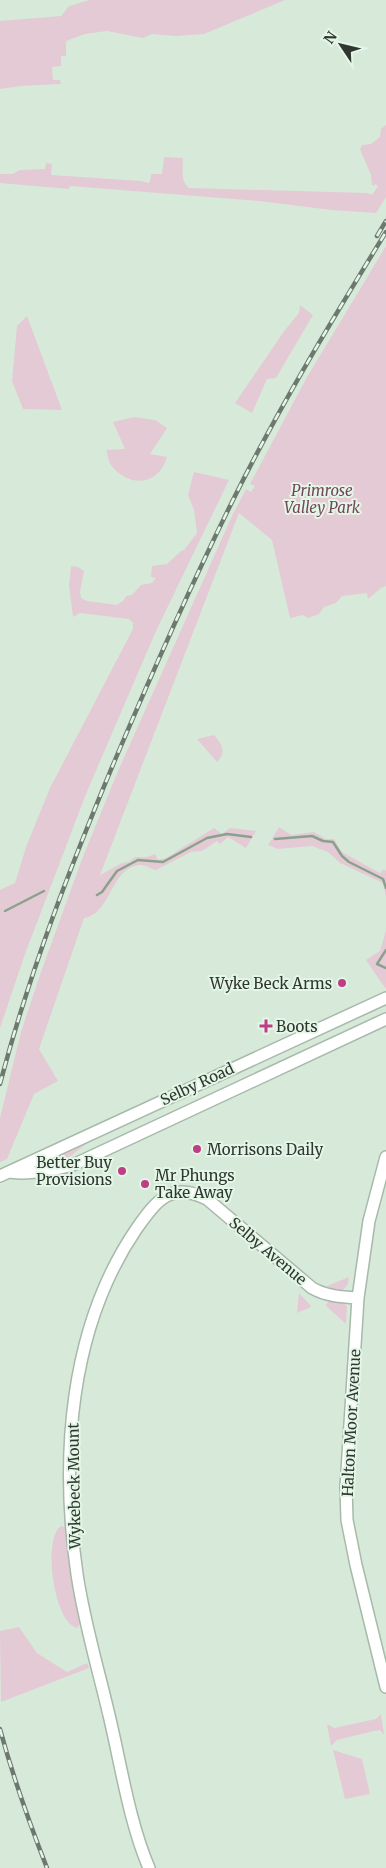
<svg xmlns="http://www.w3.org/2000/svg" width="386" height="1868" font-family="Merriweather,serif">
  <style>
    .green { fill: #e4cad5 }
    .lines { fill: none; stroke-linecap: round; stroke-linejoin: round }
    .stream { stroke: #8aa28d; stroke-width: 2.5 }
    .secondary-casing { stroke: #a7b9aa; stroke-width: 14 }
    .secondary { stroke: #fff; stroke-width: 11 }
    .rail-casing { stroke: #6d796f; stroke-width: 4.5 }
    .rail { stroke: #e4f7e7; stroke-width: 2.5; stroke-dasharray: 8; stroke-linecap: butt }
    .poi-dot { fill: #bf3d85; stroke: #e4f7e7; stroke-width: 2 }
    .labels { text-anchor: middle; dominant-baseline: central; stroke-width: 4; stroke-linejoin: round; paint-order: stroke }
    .park-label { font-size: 15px; font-style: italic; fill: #74465c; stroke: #e4f7e7 }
    .poi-label { font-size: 15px; fill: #303731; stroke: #e4f7e7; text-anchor: start }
    .street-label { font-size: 15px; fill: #303731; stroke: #e4f7e7 }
  </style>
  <rect width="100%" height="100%" fill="#d7eada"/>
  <path class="green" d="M89,0h196l-81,34 -28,2 -24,-2 -9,4 -36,-7 -22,3 -19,7v15h-5v10l-9,1 1,13h7l1,4 -40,2 -21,3v-68l61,-5 8,-10z
    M386,125v72l-10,16 -45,-3 -72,-9 -189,-15 -1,3 -69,-6v-9h12l8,-4 25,-1 1,-6 6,1 -1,11 90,6 8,2 2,-6v-3h11l2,-17 19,1c0,11 -3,23 6,30l178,5 5,2 6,-9 -3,-2 -1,2 -2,-1 -1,-10 -11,-26 2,-4 9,-1 9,-7 1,-8z
    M386,246v340l-5,2 -13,11 -1,-6 -25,3 -6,7 -12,4 -5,7 -11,4 -5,-3 -13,3 -18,-78 -33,-27 -139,362 22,-12 7,-1 6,-5h12l8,-3 3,6 8,-2 48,-30 8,6 8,-6 26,3 -10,17 -18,-11 -8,7 -3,-3 -15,10 -11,1 -35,18c-5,-1 -10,-5 -15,-5 -31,1 -29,49 -57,53l-45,131 19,32 -24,13 -27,65 -7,3v-44l21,-86 20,-60 41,-113 36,-88 114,-255 14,-27 5,3 4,-6 -5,-2 57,-107z
    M300,305l13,10 -37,63 -9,1 -15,34 -17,-10 50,-73 14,-17z
    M27,316l35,94 -39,-1 -11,-28 5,-55z
    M134,417l21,3 12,8 -17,26 17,3c-2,5 -4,11 -7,14 -14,16 -37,11 -49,-6 -3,-4 -3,-10 -5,-15l19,-1 -12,-27z
    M194,472l35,8 -73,151 -70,163 -61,160 -25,74v-138l15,-7 11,-36 24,-59 83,-159v-6l-4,-4 -49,-6 -7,4 -4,-31 2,-20 7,1 6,4 -4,21 1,6 6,3 30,4 7,-5 2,-4 6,-1 9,-10 11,-2 4,-5 -5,-1 1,-11 15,-2 14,-13 3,-1 13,-17 -3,-23 -6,-15z
    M214,735c8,9 13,17 3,27l-20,-23z
    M279,827l12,8 23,-3 12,7h8l8,13 38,21 4,-4 2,2v26l-3,-14 -43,-20 -12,-11 -16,-6 -34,3 -10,-4z
    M386,930v57l-1,1 -19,-28 14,-9z
    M93,1137l1,2c-20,11 -32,32 -57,27v-1z
    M349,1277l-1,7 -5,6 -11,-1 -5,-3z
    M299,1293l12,13 -2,2 -12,5z
    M328,1301l15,2 4,3 -1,18 -20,-18z
    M61,1526l4,1 7,56 8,41 -3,4c-23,-4 -35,-89 -16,-102z
    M19,1627l18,26 30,19 20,-9 2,5 -88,34 -1,-71z
    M381,1714l3,21 -4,-5 -6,1 -37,9 -6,6 -4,-22 7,4 42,-9z
    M333,1750l29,9 8,35 -25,5z"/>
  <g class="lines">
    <path class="stream" d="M275,839l37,-3 11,5 10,1 9,14 7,6 34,17 3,9
      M97,895l5,-3 15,-21 21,-11 25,2 44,-24 20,-4 24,3
      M5,911l39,-20
      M386,950l-9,14 9,4"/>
    <g class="secondary-casing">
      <path id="secondary" d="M386,1157l-17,64 -11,77 -12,189 1,33 9,45 30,122
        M9,1172c23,3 42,-2 64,-7l313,-146
        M0,1176l386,-178
        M149,1868c-20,-47 -28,-103 -40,-153 -11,-47 -25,-93 -32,-141 -17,-116 -8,-247 60,-346 20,-28 34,-47 70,-29l105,89c14,8 29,9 46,10"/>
    </g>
    <use href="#secondary" class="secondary"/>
    <g class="rail-casing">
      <path id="rail" d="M377,236l9,-15
        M0,1084c29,-111 71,-219 115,-324 37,-87 75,-173 117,-258 46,-93 100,-182 154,-270
        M0,1729c13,48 29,93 47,139"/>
    </g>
    <use href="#rail" class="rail"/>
  </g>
  <g class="poi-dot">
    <circle cx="342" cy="983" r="5"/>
    <path d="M263.5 1018.5h5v5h5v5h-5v5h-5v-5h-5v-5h5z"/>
    <circle cx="197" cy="1149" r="5"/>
    <circle cx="122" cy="1171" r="5"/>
    <circle cx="145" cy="1184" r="5"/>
  </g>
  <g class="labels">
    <g class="park-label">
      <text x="322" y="490">Primrose<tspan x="322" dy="17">Valley Park</tspan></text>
    </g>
    <g class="poi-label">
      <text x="332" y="983" text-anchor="end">Wyke Beck Arms</text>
      <text x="276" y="1026">Boots</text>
      <text x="207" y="1149">Morrisons Daily</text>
      <text x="112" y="1162" text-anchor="end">Better Buy<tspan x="112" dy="17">Provisions</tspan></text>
      <text x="155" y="1175">Mr Phungs<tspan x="155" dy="17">Take Away</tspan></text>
    </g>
    <g class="street-label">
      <text transform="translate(197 1084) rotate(-25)">Selby Road</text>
      <text transform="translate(268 1251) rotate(40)">Selby Avenue</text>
      <text transform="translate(351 1423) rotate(-87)">Halton Moor Avenue</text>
      <text transform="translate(74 1486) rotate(-91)">Wykebeck Mount</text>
    </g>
  </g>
  <g transform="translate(341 45) rotate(305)" stroke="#e4f7e7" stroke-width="4" paint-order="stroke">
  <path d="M0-4L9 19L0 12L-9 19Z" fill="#303731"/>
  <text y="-8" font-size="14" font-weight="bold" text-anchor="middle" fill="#303731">N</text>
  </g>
</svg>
